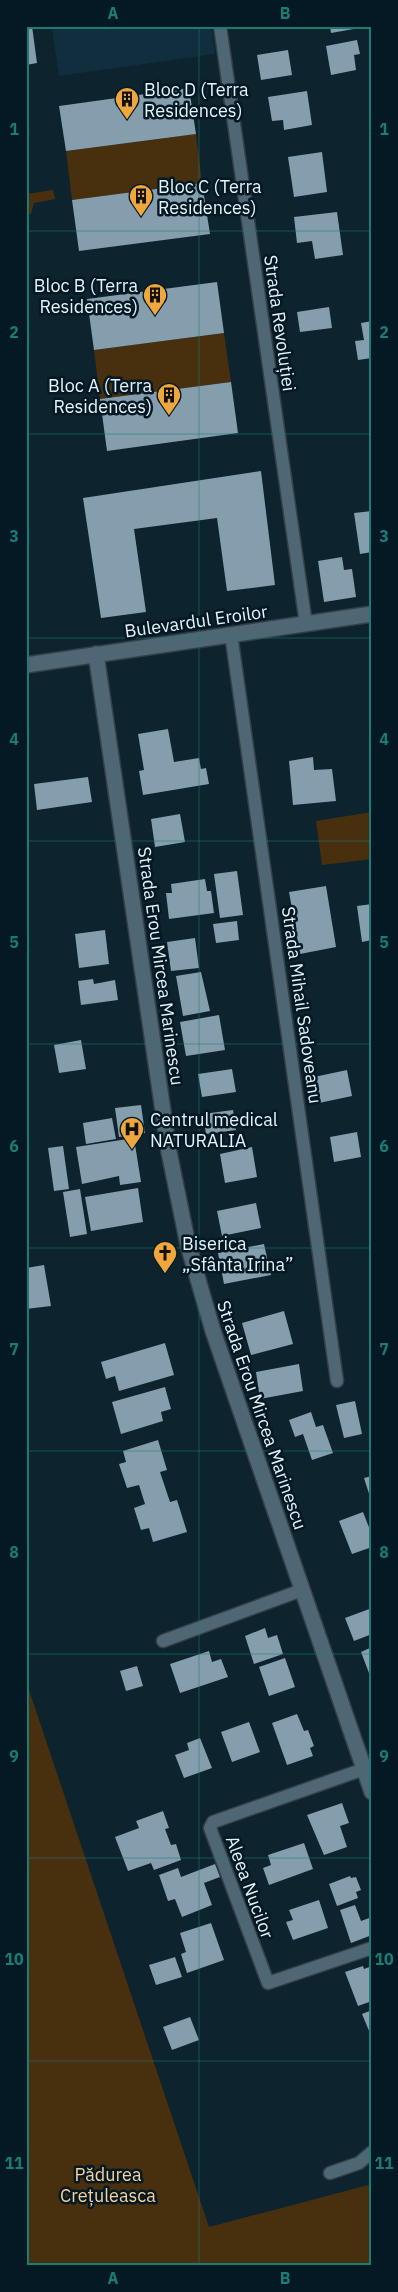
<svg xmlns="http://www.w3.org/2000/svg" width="398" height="2292" font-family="'IBM Plex Sans',sans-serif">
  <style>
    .built { fill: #102e3e }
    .green { fill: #48300e }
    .building { fill: #859ead }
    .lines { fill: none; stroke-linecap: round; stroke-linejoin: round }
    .street-casing { stroke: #333f48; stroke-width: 15 }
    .secondary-casing { stroke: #333f48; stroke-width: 18 }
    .street { stroke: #4f6674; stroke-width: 12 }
    .secondary { stroke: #4f6674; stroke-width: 15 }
    .grid { fill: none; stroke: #1a7c75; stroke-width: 1; stroke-opacity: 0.55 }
    .labels { text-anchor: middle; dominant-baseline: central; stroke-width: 5; stroke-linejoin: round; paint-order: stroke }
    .poi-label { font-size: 18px; fill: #e6f3fb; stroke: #041924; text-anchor: start }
    .street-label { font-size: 18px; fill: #e6f3fb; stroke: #041924 }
    .park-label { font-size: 18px; fill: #fad19c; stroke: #041924 }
    .neatline { fill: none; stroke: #1a7c75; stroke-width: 2 }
    .grid-label { font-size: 16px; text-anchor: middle; font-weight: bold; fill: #1a7c75 }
  </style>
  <rect width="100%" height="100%" fill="#0d232e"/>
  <path class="built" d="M65,26h146l4,28 -156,22 -7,-48z"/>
  <path class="green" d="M196,134l6,49 -130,17 -6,-49z
    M53,190l2,9 -21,4 -3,11h-5v-20z
    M224,333l7,49 -131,17 -6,-49z
    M372,812v47l-50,6 -6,-44z
    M26,1681l183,546 163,-43v82h-346z"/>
  <path class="building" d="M26,26h6l5,37 -11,2z
    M330,26h35v1l-34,6z
    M357,40l3,14 -6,1 2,15 -25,5 -5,-29z
    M288,50l4,25 -31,5 -4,-25z
    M189,88l7,46 -130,17 -7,-45z
    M307,91l5,34 -28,5 -1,-10 -11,1 -4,-24z
    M322,152l5,40 -33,5 -6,-40z
    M202,183l8,51 -131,17 -7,-51z
    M337,212l6,43 -28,4 -3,-18 -15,2 -3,-26z
    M217,282l7,51 -130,17 -7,-51z
    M329,307l3,21 -32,4 -3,-20z
    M372,321v37l-14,2 -3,-19 9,-1 -3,-17z
    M231,382l7,51 -131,18 -7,-52z
    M261,471l14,114 -48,6 -10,-73 -83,11 12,83 -45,6 -18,-120z
    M372,511v41l-12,2 -6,-41z
    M342,557l2,13 8,-1 4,28 -32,5 -6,-41z
    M168,729l6,33 25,-4 2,11 5,-1 3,16 -66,11 -4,-24 5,-1 -6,-36z
    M313,757l1,13 18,-1 4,32 -43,4 -4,-44z
    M88,777l4,25 -55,8 -3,-26z
    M180,814l5,28 -30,5 -4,-28z
    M237,871l6,44 -23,3 -6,-44z
    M205,879l2,12h4l3,22 -45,6 -3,-26h6l-1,-9z
    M326,886l10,61 -36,7 -11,-62z
    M372,904v36l-10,2 -5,-36z
    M237,921l2,19 -23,3 -3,-19z
    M105,930l4,34 -30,4 -4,-34z
    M195,938l4,30 -28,3 -4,-29z
    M201,972l9,39 -27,5 -7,-40z
    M93,979l1,5 21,-4 3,20 -37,5 -3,-24z
    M219,1015l6,35 -39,6 -6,-34z
    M81,1040l5,29 -27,4 -5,-28z
    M232,1069l4,23 -34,5 -4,-23z
    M347,1070l5,26 -33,7 -5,-26z
    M141,1105l4,28 -26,4 -4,-29z
    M233,1110l3,20 -30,4 -3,-20z
    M112,1118l4,21 -30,5 -3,-21z
    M357,1132l4,25 -27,5 -4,-25z
    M134,1138l7,44 -21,3 -1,-9 -37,8 -6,-37z
    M63,1146l6,43 -15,2 -6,-43z
    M252,1147l5,30 -32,6 -5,-29z
    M138,1188l5,34 -52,9 -6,-34z
    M80,1189l7,45 -17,3 -7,-45z
    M256,1203l5,25 -39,8 -5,-25z
    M264,1244l7,31 -47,9 -6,-31z
    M44,1265l7,41 -25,3v-41z
    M284,1311l9,33 -42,11 -9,-32z
    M165,1343l9,32 -55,16 -4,-15 -9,3 -5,-17z
    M299,1364l4,27 -43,8 -4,-27z
    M165,1387l6,22 -10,3 2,9 -42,13 -9,-32z
    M355,1401l7,33 -18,4 -8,-33z
    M311,1412l5,15 7,-2 10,28 -21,7 -9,-26 -8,3 -6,-17z
    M158,1440l9,30 -7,2 10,30 7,-2 10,32 -34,10 -4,-14 -8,2 -7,-22 11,-4 -6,-19 -12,3 -8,-24 7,-2 -3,-11z
    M372,1476v24h-1l-7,-22z
    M363,1512l9,23v12l-20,7 -13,-33z
    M372,1608v26l-18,7 -9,-23z
    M265,1628l3,10 9,-3 6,19 -29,10 -9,-28z
    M372,1647v34l-11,-29z
    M209,1651l3,11 9,-3 7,18 -48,16 -10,-29z
    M285,1658l10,29 -26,9 -10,-29z
    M137,1666l6,20 -17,5 -6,-20z
    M297,1714l7,17 4,-1 6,16 -4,2 3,8 -26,9 -15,-42z
    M249,1722l11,30 -28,10 -11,-30z
    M200,1738l12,30 -28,10 -9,-23 14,-5 -2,-7z
    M342,1803l7,20 -9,3 7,21 -23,8 -17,-40z
    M163,1811l6,17 -4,1 6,16 5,-1 5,16 -27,10 -3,-7 -23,8 -13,-34 24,-9 -3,-7z
    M304,1843l9,26 -44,16 -6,-17 8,-3 -3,-10z
    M215,1864l5,13 -16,6 8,22 -30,12 -7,-18 -7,2 -9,-26 19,-7 3,9z
    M350,1876l1,2 5,-1 5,13 -5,2 2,6 -21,8 -8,-22z
    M319,1900l9,28 -35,12 -7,-18 7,-2 -4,-10z
    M355,1905l6,16 11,-4v18l-21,8 -11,-33z
    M211,1923l13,37 -37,13 -6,-19 5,-2 -6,-19z
    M175,1957l7,20 -26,8 -7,-20z
    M363,1966l1,3 8,-3v35l-14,5 -13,-34z
    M372,2010v28l-10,-24z
    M190,2017l9,23 -27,10 -9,-23z"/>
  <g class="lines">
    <g class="street-casing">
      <path id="street" d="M220,26l86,598
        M231,634l106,747
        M163,1641l139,-51
        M364,1769l-151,53 -3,6 58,155 104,-35
        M330,2173l29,-10 13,-11"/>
    </g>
    <g class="secondary-casing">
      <path id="secondary" d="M96,654l73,498 19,93 25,86 159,461
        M26,665l346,-51"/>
    </g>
    <use href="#street" class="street"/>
    <use href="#secondary" class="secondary"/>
  </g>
  <path class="grid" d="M199,26v2240M26,231h346M26,434h346M26,638h346M26,841h346M26,1044h346M26,1248h346M26,1451h346M26,1654h346M26,1858h346M26,2061h346"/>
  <defs>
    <g id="building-pin" transform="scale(1.25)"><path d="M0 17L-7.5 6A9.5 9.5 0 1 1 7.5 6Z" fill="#efa73d" stroke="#041924"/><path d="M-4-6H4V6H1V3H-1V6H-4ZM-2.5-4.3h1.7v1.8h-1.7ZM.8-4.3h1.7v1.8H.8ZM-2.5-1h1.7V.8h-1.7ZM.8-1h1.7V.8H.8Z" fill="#111"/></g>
    <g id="hospital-pin" transform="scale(1.25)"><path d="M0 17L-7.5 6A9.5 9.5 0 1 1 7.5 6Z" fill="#efa73d" stroke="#041924"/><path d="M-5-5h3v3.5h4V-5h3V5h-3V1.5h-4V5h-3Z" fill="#111"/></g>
    <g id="church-pin" transform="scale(1.25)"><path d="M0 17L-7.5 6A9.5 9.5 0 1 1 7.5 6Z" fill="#efa73d" stroke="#041924"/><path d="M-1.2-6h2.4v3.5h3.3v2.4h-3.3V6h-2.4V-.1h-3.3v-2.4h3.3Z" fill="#111"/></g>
  </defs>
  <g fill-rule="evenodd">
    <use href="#building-pin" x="127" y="99"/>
    <use href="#building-pin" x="141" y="196"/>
    <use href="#building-pin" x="155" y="295"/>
    <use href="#building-pin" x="169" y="395"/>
    <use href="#hospital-pin" x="132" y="1129"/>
    <use href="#church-pin" x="165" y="1253"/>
  </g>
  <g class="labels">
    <g class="poi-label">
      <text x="144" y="89">Bloc D (Terra<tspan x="144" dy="21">Residences)</tspan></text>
      <text x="158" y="186">Bloc C (Terra<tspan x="158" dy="21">Residences)</tspan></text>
      <text x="138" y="285" text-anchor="end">Bloc B (Terra<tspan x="138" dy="21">Residences)</tspan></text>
      <text x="152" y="385" text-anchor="end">Bloc A (Terra<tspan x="152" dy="21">Residences)</tspan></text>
      <text x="150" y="1119">Centrul medical<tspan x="150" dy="21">NATURALIA</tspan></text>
      <text x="182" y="1243">Biserica<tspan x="182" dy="21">„Sfânta Irina”</tspan></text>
    </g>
    <g class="street-label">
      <text transform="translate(280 323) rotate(82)">Strada Revoluției</text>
      <text transform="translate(196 621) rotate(-8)">Bulevardul Eroilor</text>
      <text transform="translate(161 966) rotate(82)">Strada Erou Mircea Marinescu</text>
      <text transform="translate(302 1005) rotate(82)">Strada Mihail Sadoveanu</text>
      <text transform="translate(262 1415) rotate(71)">Strada Erou Mircea Marinescu</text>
      <text transform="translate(250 1887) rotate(70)">Aleea Nucilor</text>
    </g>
    <g class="park-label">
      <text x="108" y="2174">Pădurea<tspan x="108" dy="21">Crețuleasca</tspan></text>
    </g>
  </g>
  <rect width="398" height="2292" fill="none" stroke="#041924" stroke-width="55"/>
  <rect x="28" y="28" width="342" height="2236" class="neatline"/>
  <g class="grid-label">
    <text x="113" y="19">A</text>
    <text x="285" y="19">B</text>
    <text x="14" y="135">1</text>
    <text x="384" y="135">1</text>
    <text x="14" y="338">2</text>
    <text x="384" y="338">2</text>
    <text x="14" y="542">3</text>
    <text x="384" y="542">3</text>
    <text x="14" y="745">4</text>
    <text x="384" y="745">4</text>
    <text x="14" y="948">5</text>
    <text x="384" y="948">5</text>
    <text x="14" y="1152">6</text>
    <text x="384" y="1152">6</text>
    <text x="14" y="1355">7</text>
    <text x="384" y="1355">7</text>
    <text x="14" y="1558">8</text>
    <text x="384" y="1558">8</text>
    <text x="14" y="1762">9</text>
    <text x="384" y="1762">9</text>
    <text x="14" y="1965">10</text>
    <text x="384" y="1965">10</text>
    <text x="14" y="2169">11</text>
    <text x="384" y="2169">11</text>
    <text x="113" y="2284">A</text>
    <text x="285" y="2284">B</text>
  </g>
</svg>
